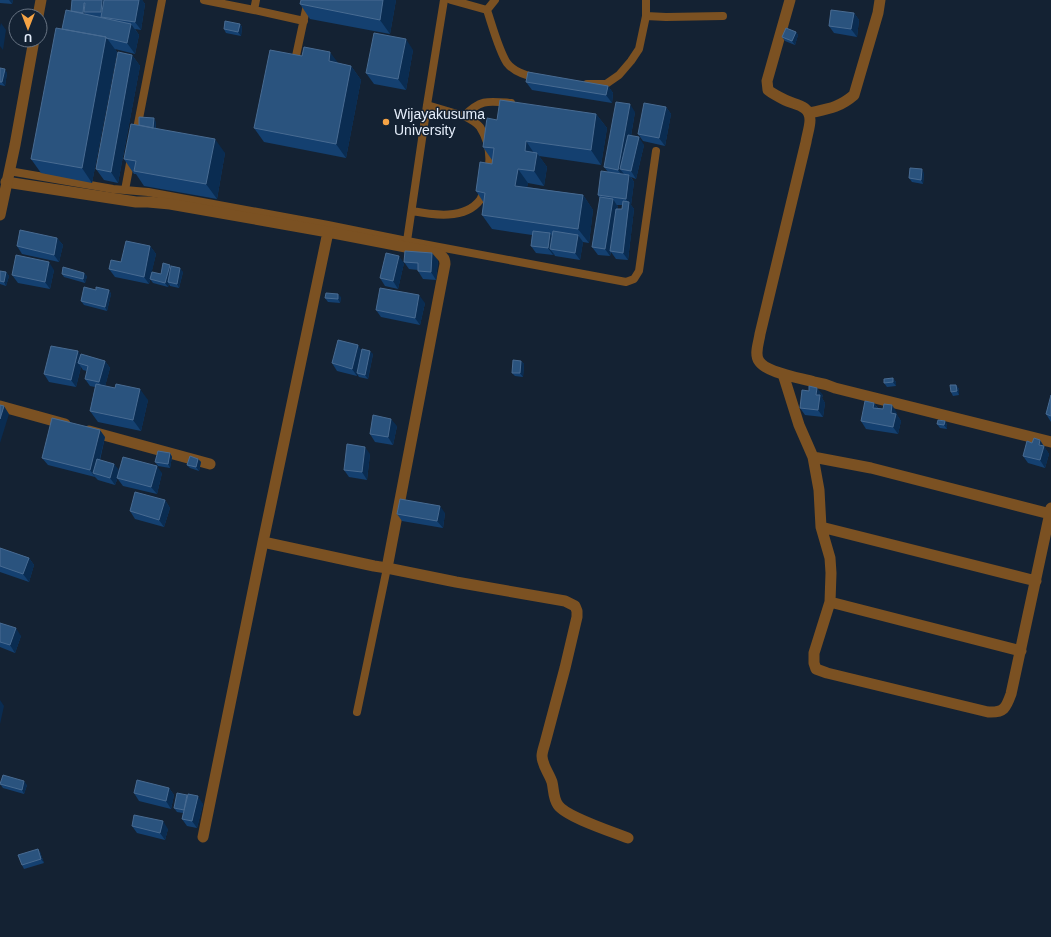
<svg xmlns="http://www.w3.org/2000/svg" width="1051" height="937" font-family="Helvetica,sans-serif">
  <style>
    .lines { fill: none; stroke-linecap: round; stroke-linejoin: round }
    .service { stroke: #7b5122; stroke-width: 8 }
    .minor { stroke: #7b5122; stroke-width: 11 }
    .tertiary { stroke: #7b5122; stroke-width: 11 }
    .wall { fill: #144070; fill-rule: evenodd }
    .shaded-wall { fill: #0a2c51 }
    .building { fill: #2a537e; stroke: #486b92 }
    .poi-dot { fill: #f5a345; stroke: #142233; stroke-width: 1.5 }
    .labels { text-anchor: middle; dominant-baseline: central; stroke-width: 3; stroke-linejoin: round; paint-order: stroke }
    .poi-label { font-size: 14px; fill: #e5eefb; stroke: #142233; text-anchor: start }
  </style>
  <rect width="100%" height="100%" fill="#142233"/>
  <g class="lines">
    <path class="service" d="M204,0l50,10 50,11
      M451,0l36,10
      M254,10l2,-10
      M487,10c5,15 12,41 20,53 7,9 20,13 31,15
      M487,10l8,-10
      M646,16l20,1 57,-1
      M296,56l12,-56
      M587,84h19l13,-9 12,-14 8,-12 7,-33v-16
      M427,105l37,11c6,3 12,6 16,11 9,14 11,31 8,46
      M464,116c17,-17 24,-15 47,-13
      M136,134l26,-134
      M9,171l104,18 35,3 180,33 79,16 219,41 8,-3 5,-8 17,-120
      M125,190l6,-32
      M412,211c21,4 53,9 68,-11 2,-3 3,-8 5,-12
      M407,241l20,-136 17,-105
      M357,712l30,-144"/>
    <path class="minor" d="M790,0l-23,81 1,9c5,4 11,7 17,10 10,5 25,5 25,20 0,7 -3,15 -4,22l-46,192c-1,8 -6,20 -1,27 7,12 42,17 55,21 7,1 14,3 21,6l216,54
      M809,113c18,-4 30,-5 45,-18l24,-82 2,-13
      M6,182l130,20h12l22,2 158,28 103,20c8,2 14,3 14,12l-58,304 -13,-2 -111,-24
      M783,374l16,51 14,32 6,33 2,37 9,31 1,15 -1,29 -16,51v10l2,6 11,4 161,39c16,1 18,-4 23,-18l40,-186
      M0,406l65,18
      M89,431l121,33
      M813,457l58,11 179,46
      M821,527l215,54
      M387,568l69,14 109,19 10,5 2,5v6l-12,51 -20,75c-1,4 -3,9 -3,13 0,9 7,17 10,26 2,8 1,16 6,23 8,12 55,27 70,33
      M830,602l191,49
      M203,837l60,-295 65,-310"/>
    <path class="tertiary" d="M38,16l3,-16
      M0,215l15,-70 19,-105"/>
  </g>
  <path class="wall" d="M0,0h13l-1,4 -12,-1z
    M72,0h70l3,4 -4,26 -6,-1 4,6 -4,19 -20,-5 2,3 -25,131 -51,-10 -10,-14 31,-130 9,-18z
    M396,0l-6,34 -80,-15 -10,-15z
    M854,13l5,7 -2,17 -23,-4 -5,-7z
    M240,24l2,3 -1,9 -15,-3 -2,-4z
    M796,32l2,3 -3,10 -10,-4 -3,-4z
    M413,50l-7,40 -32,-6 -8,-11z
    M132,55l8,11 -22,117 -14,-3 -8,-11z
    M338,63l13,3 10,14 -15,78 -82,-16 -10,-14z
    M0,68l7,5 -2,13 -5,-1z
    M526,82l82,4 5,7 -1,10 -80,-13z
    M666,107l5,7 -6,32 -22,-5 -5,-7z
    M635,112l-4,24 13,9 -8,34 -5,-2 3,5 -3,23 3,4 -6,51 -12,-1 -5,-7 -1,4 -12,-1 -6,-8 8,-48 -2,-4 10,-23 -4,-5zM617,205h5v4h-4v-2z
    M596,114l11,14 -6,37 -62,-9 8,11 -3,19 -16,-3 -1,4 56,8 10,15 -4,33 -6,-1 -3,18 -25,-4 -1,-2 -1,1 -17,-2 -5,-7 1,-11 -40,-6 -10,-14 2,-12 -8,-12 16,-27v-4l-9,-13 14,-27z
    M156,122v6l69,25 -8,46 -73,-13 -8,-12h-2l-10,-15 15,-34z
    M924,173l-1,11 -11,-2 -3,-4z
    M57,238l6,7 -4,17 -37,-8 -5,-8z
    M150,246l6,8 -6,24 11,-4 9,-9 1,2 12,5 -4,16 -9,-2 -1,-2 -1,3 -15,-4 -3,-4 -1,5 -34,-7 -6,-8z
    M438,260l-2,20 -13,-1 -5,-8v-1l-9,-1 -5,-7z
    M404,263l-6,26 -13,-3 -5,-8z
    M54,270l-4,19 -32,-6 -6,-8z
    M0,271l6,1 3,4 -3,10 -6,-2z
    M62,274l25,2 -2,7 -21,-6z
    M96,290h13l2,4 -4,17 -23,-6 -3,-4z
    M341,297l-1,6 -12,-1 -3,-4z
    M425,303l-5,22 -39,-8 -5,-7z
    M362,351l11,3 -5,25 -9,-2 -2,-3v2l-20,-5 -5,-8z
    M80,355l25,6 5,7 -5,18 43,14 -7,31 -43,-9 -8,-11 5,-24 -5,-1 -5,-7 2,-8 -4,-1 -2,-3 -5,20 -27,-5 -5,-8z
    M521,361l3,3 -1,13 -8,-1 -3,-3z
    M893,378l3,4v4l-9,1 -3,-4z
    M956,385l3,4v6l-6,1 -2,-4z
    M823,395l-1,3 3,5 -2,14 -18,-2 -5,-7z
    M1051,395v27l-5,-8z
    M874,403l4,5 19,5v2l4,6 -3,13 -32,-5 -5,-8z
    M945,421l2,4v4l-7,-1 -3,-4z
    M397,426l-4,19 -18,-3 -5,-8z
    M105,437l-5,23 14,4 5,7 43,2 -5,21 -34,-8 -6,-8 1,-1 -3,8 -17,-5 -3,-3 -47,-12 -6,-7z
    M1045,447v1l4,6 -4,14 -17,-5 -5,-7z
    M170,453l2,4 -2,11 -12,-2 -3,-4z
    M370,454l-3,26 -18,-3 -5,-7z
    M198,459l3,3 -2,9 -9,-3 -3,-3z
    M165,500l5,8 -6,19 -29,-8 -5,-8z
    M445,513l-2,15 -41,-7 -5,-7z
    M0,548l29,10 5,7 -5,17 -29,-10z
    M0,623l21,13 -6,17 -15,-6z
    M0,784l27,1 -3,9 -21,-6z
    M169,788l5,7 -3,14 -32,-8 -5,-8z
    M188,796l15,8 -6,24 -10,-2 -5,-7 1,-6 -6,-1 -3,-4z
    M132,826l36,3 -3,11 -28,-7z
    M38,849l2,3 4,11 -20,6 -2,-4z"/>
  <path class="shaded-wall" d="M9,0h4l-1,4z
    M102,0h4l-2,17 -3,-5z
    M139,0h3l3,4 -4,26 -6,-8z
    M383,0h13l-6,34 -10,-14z
    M84,3l5,7 -5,2 4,6 -5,-3z
    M854,13l5,7 -2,17 -6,-8z
    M1,23l5,7 -3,20 -3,-4v-19z
    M131,24l8,11 -4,19 -8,-11z
    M240,24l2,3 -1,9 -3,-4z
    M796,32l2,3 -3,10 -3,-4z
    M106,37l11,15 -25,131 -10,-15z
    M406,39l7,11 -7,40 -8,-11z
    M330,52l11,15 -12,-6z
    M132,55l8,11 -22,117 -7,-11z
    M351,66l10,14 -15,78 -10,-14z
    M5,69l2,4 -2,13 -3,-4z
    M608,86l5,7 -1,10 -6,-8z
    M630,104l5,8 -10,58 -5,-1 4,5 -1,3 -5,-7z
    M666,107l5,7 -6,32 -6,-8z
    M596,114l11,14 -6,37 -10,-15z
    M154,118l2,4 -1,14 -3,-4z
    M639,137l5,8 -8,34 -5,-8z
    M215,139l10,14 -8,46 -11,-15z
    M526,141l10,15 1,-3 10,14 -3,19 -10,-15 -9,-20z
    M518,169l10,14 -3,17 -10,-14z
    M922,169l2,4 -1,11 -2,-4z
    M629,175l5,7 -3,23 3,4 -6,51 -5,-7 6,-49 -3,-5z
    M583,195l10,15 -4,33 -11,-14z
    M613,199l5,8 -8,49 -5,-7z
    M550,233l5,8 -5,8 4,5 -1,1 -5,-7z
    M578,235l5,7 -3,18 -5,-7z
    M57,238l6,7 -4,17 -5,-7z
    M150,246l6,8 -7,30 -5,-7z
    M432,253l6,7 -2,20 -5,-8z
    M399,256l5,7 -6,26 -5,-8z
    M49,262l5,8 -4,19 -5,-7z
    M170,265l3,4 -5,13 1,2 -1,3 -3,-4z
    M180,268l3,4 -4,16 -2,-4z
    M6,272l3,4 -3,10 -2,-4z
    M84,273l3,3 -2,7 -2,-4z
    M109,290l2,4 -4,17 -2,-4z
    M338,294l3,3 -1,6 -2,-4z
    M419,295l6,8 -5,22 -5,-7z
    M358,345l5,8 -6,23 -5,-7z
    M78,351l5,8 -5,4 3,4 -5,20 -5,-7z
    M370,351l3,3 -5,25 -3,-4z
    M105,361l5,7 -6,22 -5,-8z
    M521,361l3,3 -1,13 -3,-4z
    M893,378l3,4v4l-3,-4z
    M956,385l3,4v6l-2,-4z
    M817,388l6,7 -1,3 3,5 -2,14 -5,-7 -2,-15z
    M140,389l8,11 -7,31 -8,-11z
    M874,403l5,7 -6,-2z
    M892,405l5,8v2l4,6 -3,13 -5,-7 -2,-14z
    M4,406l5,8 -9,29v-24z
    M391,419l6,7 -4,19 -5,-8z
    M945,421l2,4v4l-3,-4z
    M100,430l5,7 -9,37 -3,-1 2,4 -5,-7z
    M1040,440l9,14 -4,14 -5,-8 -1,-15z
    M365,447l5,7 -3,26 -5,-8z
    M170,453l2,4 -2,11 -2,-4z
    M198,459l3,3 -2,9 -3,-4z
    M114,464l6,7 -5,14 -5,-7z
    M157,466l5,7 -5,21 -6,-7z
    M165,500l5,8 -6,19 -5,-7z
    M440,506l5,7 -2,15 -6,-7z
    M29,558l5,7 -5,17 -6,-8z
    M16,628l5,8 -6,17 -5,-8z
    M0,700l4,6 -4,18z
    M24,781l3,4 -3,9 -2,-4z
    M169,788l5,7 -3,14 -5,-8z
    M198,796l5,8 -6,24 -5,-7z
    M163,821l5,8 -3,11 -5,-7z
    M38,849l2,3 4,11 -3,-4z"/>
  <path class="building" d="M72,0h30l-1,12h-17l1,-9h-1l-1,10 -12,-2z
    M104,0h35l-4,22 -34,-5z
    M301,0h82l-3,20 -80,-16z
    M66,10l65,14 -4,19 -21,-5v-1l-44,-8z
    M831,10l23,3 -3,16 -22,-3z
    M225,21l15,3 -2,8 -14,-3z
    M56,28l50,9 -24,131 -51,-9z
    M786,28l10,4 -4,9 -10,-4z
    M374,33l32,6 -8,40 -32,-6z
    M304,47l26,5 -1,9 22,5 -15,78 -82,-16 16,-78 32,6z
    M118,52l14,3 -21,117 -15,-3z
    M0,68l5,1 -3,13h-2z
    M528,72l80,14 -2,9 -80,-13z
    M500,100l96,14 -5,36 -65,-9 -1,10 12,2 -3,18 -16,-2 -3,17 68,9 -5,34 -96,-14 3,-22 -9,-2 4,-29 12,2 2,-16 -11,-1 4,-29 10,2z
    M616,102l14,2 -12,66 -14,-3z
    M644,103l22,4 -7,31 -21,-4z
    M139,117l15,1 -1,10 -14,-3z
    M131,124l84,15 -9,45 -72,-13 2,-10 -12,-2z
    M628,135l11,2 -8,34 -11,-2z
    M910,168l12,1 -1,11 -12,-2z
    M601,171l28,4 -3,24 -28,-4z
    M600,197l13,2 -8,50 -13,-2z
    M623,201l6,1 -6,51 -13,-2 6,-42h6z
    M20,230l37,8 -3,17 -37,-9z
    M533,231l17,2 -2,15 -17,-2z
    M553,231l25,4 -3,18 -25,-4z
    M126,241l24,5 -6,31 -35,-8 2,-9 10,2z
    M405,251l27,2 -1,19 -13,-1v-8l-14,-1z
    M386,253l13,3 -6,25 -13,-3z
    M16,255l33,7 -4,20 -33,-7z
    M163,263l7,2 -5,18 -15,-4 2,-7 9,2z
    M171,266l9,2 -3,16 -9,-2z
    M63,267l21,6 -1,6 -21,-5z
    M0,271l6,1 -2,10 -4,-1z
    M84,287l12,3v-3l13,3 -4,17 -24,-6z
    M380,288l39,7 -4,23 -39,-8z
    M326,293l12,1v5l-13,-1z
    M338,340l20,5 -6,24 -20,-6z
    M51,346l27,5 -7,29 -27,-6z
    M362,349l8,2 -5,24 -8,-2z
    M81,354l24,7 -6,21 -14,-3 3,-13 -10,-3z
    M513,360l8,1 -1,12h-8z
    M893,378v4l-9,1v-4z
    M96,384l19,4 1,-4 24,5 -7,31 -43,-9z
    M950,385h6l1,6 -6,1z
    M809,386l8,2 -1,7h4l-2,15 -18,-2 2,-18 7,1z
    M1051,395v21l-5,-2z
    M865,401l9,2 -1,5 10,1 1,-5 8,1 -1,8 5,1 -3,13 -32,-6z
    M0,405l4,1 -4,13z
    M373,415l18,4 -3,18 -18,-3z
    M52,418l48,12 -10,40 -48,-12z
    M938,420l7,1 -1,4 -7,-1z
    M1034,438l6,2 -1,5 5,1 -4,14 -17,-4 4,-15 5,2z
    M347,444l18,3 -3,25 -18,-2z
    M158,451l12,2 -2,11 -13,-2z
    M190,456l8,3 -2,8 -9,-2z
    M123,457l34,9 -6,21 -34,-9z
    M97,459l17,5 -4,14 -17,-5z
    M135,492l30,8 -6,20 -29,-9z
    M400,499l40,7 -3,15 -40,-7z
    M0,548l29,10 -6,16 -23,-8z
    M0,623l16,5 -6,17 -10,-3z
    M3,775l21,6 -2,9 -22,-6z
    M137,780l32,8 -3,13 -32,-8z
    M177,793l10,2 -3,15 -10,-2z
    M188,794l10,2 -6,25 -10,-2z
    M134,815l29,6 -3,12 -28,-7z
    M38,849l3,10 -19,6 -4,-10z"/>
  <circle class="poi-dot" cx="386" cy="122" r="4"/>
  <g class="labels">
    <g class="poi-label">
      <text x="394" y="114">Wijayakusuma<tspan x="394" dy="16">University</tspan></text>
    </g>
  </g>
  <g transform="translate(28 28) rotate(180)"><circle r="19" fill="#142233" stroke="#687483"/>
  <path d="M0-3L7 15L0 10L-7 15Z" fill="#f5a345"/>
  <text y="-6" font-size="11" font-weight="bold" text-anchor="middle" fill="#e5eefb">U</text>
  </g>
</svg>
